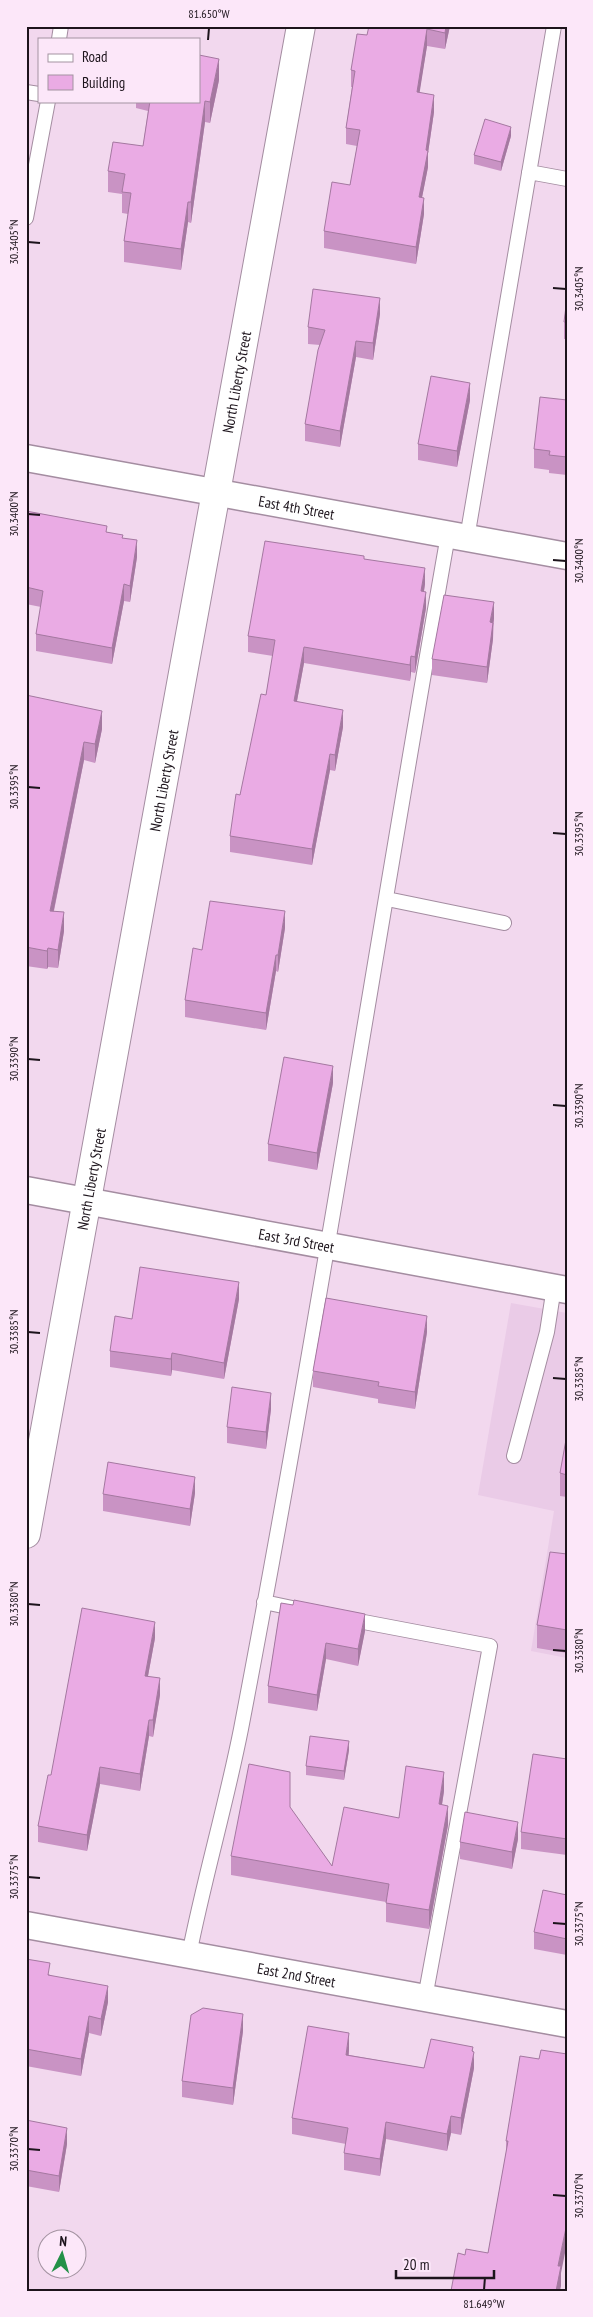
<svg xmlns="http://www.w3.org/2000/svg" width="593" height="2317" font-family="'PT Sans Narrow',sans-serif">
  <style>
    .built { fill: #eacbe7 }
    .lines { fill: none; stroke-linecap: round; stroke-linejoin: round }
    .service-casing { stroke: #a48da1; stroke-width: 16 }
    .minor-casing { stroke: #a48da1; stroke-width: 29 }
    .tertiary-casing { stroke: #a48da1; stroke-width: 30 }
    .service { stroke: #fff; stroke-width: 14 }
    .minor { stroke: #fff; stroke-width: 26 }
    .tertiary { stroke: #fff; stroke-width: 28 }
    .wall { fill: #c993c4 }
    .shaded-wall { fill: #a478a0 }
    .building { fill: #eaabe4; stroke: #a478a0 }
    .ticks { fill: none; stroke: #1d141c; stroke-width: 2 }
    .labels { text-anchor: middle; dominant-baseline: central; stroke-width: 4; stroke-linejoin: round; paint-order: stroke }
    .street-label { font-size: 15px; fill: #1d141c; stroke: #fce7f9 }
    .neatline { fill: none; stroke: #1d141c; stroke-width: 2 }
    .ticks-label { font-size: 12px; text-anchor: middle; fill: #1d141c }
  </style>
  <rect width="100%" height="100%" fill="#f2d8ee"/>
  <path class="built" d="M511,1303l56,10v345l-36,-7 23,-140 -76,-16z"/>
  <g class="lines">
    <g class="service-casing">
      <path id="service" d="M59,39l2,-13
        M26,92l13,2
        M529,172l38,7
        M26,218l22,-117
        M467,538l87,-512
        M387,899l117,24
        M514,1456l33,-124 7,-45
        M264,1602l33,7
        M348,1619l142,27 -65,352
        M189,1955c15,-76 37,-150 52,-226 76,-397 137,-797 207,-1194"/>
    </g>
    <g class="minor-casing">
      <g id="minor">
        <path id="s1" d="M26,458l541,98"/>
        <path id="s2" d="M26,1190l541,100"/>
        <path id="s3" d="M26,1925l541,99"/>
      </g>
    </g>
    <g class="tertiary-casing">
      <g id="tertiary">
        <path id="s4" d="M26,1534l275,-1508"/>
      </g>
    </g>
    <use href="#service" class="service"/>
    <use href="#minor" class="minor"/>
    <use href="#tertiary" class="tertiary"/>
  </g>
  <path class="wall" d="M450,26l-5,23 -18,-3 -8,47 15,19 -6,41v14l-6,30 2,17 -8,50 -92,-16v-17l26,-46 7,-39 -11,-2v-16l6,-41h-1v-17l16,-35z
    M219,80l-9,43 -5,-1 -14,101 -3,-1 -7,48 -57,-8v-21l4,-27 -6,-1v-19l-14,-2v-21l35,-25 5,-35 -12,-3v-7h63z
    M511,136l-10,35 -27,-7v-9z
    M567,298v41h-3v-17z
    M380,314l-7,46 -17,-3 -16,90 -35,-6v-17l15,-79 -12,-1v-17z
    M470,400l-13,67 -39,-7v-16z
    M567,400v75l-18,-2v-3l-15,-2v-19z
    M26,511l81,21 16,6 14,19 -7,45 -6,-1 -12,63 -76,-13v-17l5,-27 -15,-3z
    M364,559l61,25 -1,8 2,16 -11,65 -4,-1 -1,9 -106,-18 -7,38 46,26 -8,44 -5,-1 -18,95 -82,-13v-16l36,-141 7,-39 -25,-4v-16z
    M494,619l-1,20 -6,44 -55,-8v-16z
    M26,695l76,34 -7,34 -11,-3 -30,151 10,20 -6,37 -10,-1 -1,2 -21,-3z
    M285,928l-7,44 -2,-1 -10,59 -81,-13v-17l17,-50z
    M333,1083l-16,87 -49,-9v-17z
    M239,1299l-15,80 -52,-9 -1,6 -61,-9v-16l22,-32z
    M427,1332l-12,77 -37,-6v-4l-65,-12v-16z
    M271,1409l-5,40 -39,-6v-16z
    M567,1434v63l-7,-1v-23z
    M195,1493l-5,33 -87,-15v-17z
    M567,1554v99l-30,-5v-23z
    M281,1603l84,28 -7,35 -32,-7 -9,52 -49,-8v-17z
    M155,1638l-7,38 12,19 -7,42 -4,-1 -9,55 -40,-7 -13,67 -49,-9v-16l13,-51z
    M349,1750l-5,30 -38,-5v-9z
    M567,1759v96l-46,-6v-17z
    M444,1791l-2,14 6,20 -19,104 -43,-7v-20l-155,-27v-19l59,-48 42,58 67,-48z
    M518,1839l-6,30 -52,-10v-17z
    M567,1895v60l-33,-6v-17z
    M26,1959l24,16 58,27 -7,34 -12,-3 -8,43 -55,-10z
    M243,2031l-10,74 -51,-8v-16z
    M349,2050v5l75,13 49,-17 1,17 -13,67 -10,-2 -4,18 -61,-12 -6,37 -36,-6v-17l2,-9 -54,-10v-16z
    M539,2059l22,214v13l-96,-31 23,-2 18,-100v-12z
    M26,2120l41,24 -8,48 -33,-6z"/>
  <path class="shaded-wall" d="M446,26h4l-5,23v-16z
    M427,29v17l-10,63v-17z
    M219,59v21l-9,43v-21z
    M434,95v17l-6,41v14l-9,46v-16z
    M205,101v21l-14,101v-21z
    M511,127v9l-10,35v-9z
    M424,198v16l-8,50v-17z
    M188,202v20l-7,48v-21z
    M380,298v16l-7,46v-17z
    M356,341v16l-16,90v-16z
    M470,383v17l-13,67v-16z
    M137,540v17l-7,45v-16z
    M425,568v16l-4,24v-17z
    M124,584v17l-12,63v-16z
    M426,592v16l-11,65v-16z
    M494,602v17l-4,20v-17z
    M493,623v16l-6,44v-16z
    M304,647v16l-10,54v-16z
    M411,656v16l-1,9v-16z
    M343,710v17l-8,44v-16z
    M102,711v18l-7,34v-19z
    M84,742v18l-34,169v-18z
    M330,754v16l-18,95v-16z
    M285,911v17l-7,44v-17z
    M64,912v19l-6,37v-18z
    M48,948v19l-1,2v-18z
    M276,955v16l-10,59v-17z
    M333,1066v17l-16,87v-17z
    M239,1282v17l-15,80v-16z
    M427,1316v16l-12,77v-17z
    M172,1353v17l-1,6v-17z
    M271,1393v16l-5,40v-17z
    M195,1477v16l-5,33v-17z
    M365,1614v17l-7,35v-17z
    M155,1622v16l-10,54v-16z
    M326,1643v16l-9,52v-16z
    M160,1678v17l-7,42v-17z
    M149,1720v16l-9,55v-17z
    M349,1741v9l-5,30v-9z
    M100,1767v17l-13,67v-16z
    M444,1772v19l-5,32v-19z
    M448,1806v19l-19,104v-19z
    M518,1822v17l-6,30v-17z
    M108,1986v16l-7,34v-17z
    M243,2014v17l-10,74v-17z
    M89,2016v17l-8,43v-17z
    M349,2033v17l-3,21v-16z
    M473,2047v13l1,-8v16l-13,67v-17z
    M451,2116v17l-4,18v-17z
    M386,2122v17l-6,37v-17z
    M67,2128v16l-8,48v-16z
    M567,2223v20l-6,30v13l-1,5h-4l2,-25z"/>
  <path class="building" d="M369,26h77l-1,7 -18,-4 -10,63 17,3 -8,55 2,1 -9,46 5,1 -8,49 -92,-16 8,-49 18,3 10,-55 -14,-2 9,-57 -4,-1 6,-36 10,1z
    M199,55l20,4 -9,43 -5,-1 -14,101h-3l-7,47 -57,-8 7,-48 -9,-1 3,-18 -17,-3 5,-29 30,4 7,-45h49z
    M485,119l26,8 -10,35 -27,-7z
    M313,289l67,9 -7,45 -17,-2 -16,90 -35,-7 13,-74 7,-20 -17,-3z
    M567,298v24h-3z
    M431,376l39,7 -13,68 -39,-7z
    M540,397l27,3v57l-18,-2 1,-4 -16,-2z
    M26,511l81,15 -1,6 17,3 -1,3 15,2 -7,46 -6,-2 -12,64 -76,-14 7,-43 -17,-4z
    M265,541l99,15v3l61,9 -4,23 5,1 -11,65 -4,-1 -1,9 -106,-18 -10,54 49,9 -8,45 -5,-1 -18,95 -82,-13 6,-42 4,1 21,-101 5,1 9,-55 -27,-4z
    M444,595l50,7 -4,20 3,1 -6,44 -55,-8z
    M26,695l76,16 -7,33 -11,-2 -34,169 14,1 -6,38 -10,-2 -1,3 -21,-4z
    M210,901l75,10 -7,44h-2l-10,58 -81,-13 8,-52 9,2z
    M284,1057l49,9 -16,87 -49,-9z
    M140,1267l99,15 -15,81 -52,-10 -1,6 -61,-8 5,-35 17,3z
    M326,1298l101,18 -12,76 -37,-6 1,-4 -66,-11z
    M232,1387l39,6 -5,39 -39,-5z
    M567,1434v41l-7,-2z
    M108,1462l87,15 -5,32 -87,-15z
    M550,1552l17,2v76l-30,-5z
    M294,1600l71,14 -7,35 -32,-6 -9,52 -49,-9 13,-83 12,2z
    M82,1608l73,14 -10,54 15,2 -7,42h-4l-9,54 -40,-7 -13,68 -49,-9 10,-51h3z
    M310,1736l39,5 -5,30 -38,-5z
    M533,1754l34,5v80l-46,-7z
    M249,1764l41,8v35l42,59 12,-59 55,11 7,-52 38,6 -5,32 9,2 -19,104 -43,-7 3,-19 -158,-28z
    M465,1812l53,10 -6,30 -52,-10z
    M543,1890l24,5v44l-33,-7z
    M26,1959l24,4 -2,12 60,11 -7,33 -12,-3 -8,43 -55,-10z
    M203,2008l40,6 -10,74 -51,-7 9,-66z
    M308,2026l41,7 -3,22 78,13 7,-29 42,8 -1,4 2,1 -13,66 -10,-2 -4,18 -61,-12 -6,37 -36,-6 4,-25 -56,-10z
    M541,2050l26,4v169l-9,43h3l-5,25h-105l7,-38 7,2 1,-6 22,4 20,-112h-2l14,-85 19,3z
    M26,2120l41,8 -8,48 -33,-6z"/>
  <path class="ticks" d="M208,40l1,-12M28,242l12,1M553,288l13,1M28,514l12,1M553,560l13,1M28,787l12,1M553,833l13,1M28,1059l12,1M553,1105l13,1M28,1332l12,1M553,1378l13,1M28,1604l12,1M553,1650l13,1M28,1877l12,1M553,1923l13,1M28,2149l12,1M553,2195l13,1M484,2290l1,-13"/>
  <g class="labels">
    <g class="street-label">
      <text stroke="none"><textPath href="#s4" startOffset="1171">North Liberty Street</textPath></text>
      <text stroke="none"><textPath href="#s1" startOffset="275">East 4th Street</textPath></text>
      <text stroke="none"><textPath href="#s4" startOffset="766">North Liberty Street</textPath></text>
      <text stroke="none"><textPath href="#s4" startOffset="361">North Liberty Street</textPath></text>
      <text stroke="none"><textPath href="#s2" startOffset="275">East 3rd Street</textPath></text>
      <text stroke="none"><textPath href="#s3" startOffset="275">East 2nd Street</textPath></text>
    </g>
  </g>
  <rect width="593" height="2317" fill="none" stroke="#fce7f9" stroke-width="55"/>
  <rect x="38" y="38" width="162" height="65" fill="#fce7f9" stroke="#a393a1"/>
  <rect x="48" y="54" width="25" height="8" fill="#ffffff" stroke="#a393a1"/>
  <text x="82" y="62" font-size="15" fill="#1d141c">Road</text>
  <rect x="48" y="75" width="25" height="15" fill="#eaabe4" stroke="#a393a1"/>
  <text x="82" y="88" font-size="15" fill="#1d141c">Building</text>
  <g transform="translate(62 2254) rotate(5)"><circle r="24" fill="#fce7f9" stroke="#a393a1"/>
  <path d="M0-4L9 19L0 12L-9 19Z" fill="#239048"/>
  <text y="-8" font-size="14" font-weight="bold" text-anchor="middle" fill="#1d141c">N</text>
  </g>
  <path d="M396 2270v8h98v-8" fill="none" stroke="#1d141c" stroke-width="2.5"/>
  <text x="403" y="2270" font-size="15" fill="#1d141c" stroke="#fce7f9" stroke-width="4" paint-order="stroke">20 m</text>
  <rect x="28" y="28" width="538" height="2262" class="neatline"/>
  <g class="ticks-label">
    <text x="209" y="18">81.650°W</text>
    <text transform="translate(14 242) rotate(-90)" y="4">30.3405°N</text>
    <text transform="translate(579 289) rotate(-90)" y="4">30.3405°N</text>
    <text transform="translate(14 514) rotate(-90)" y="4">30.3400°N</text>
    <text transform="translate(579 561) rotate(-90)" y="4">30.3400°N</text>
    <text transform="translate(14 787) rotate(-90)" y="4">30.3395°N</text>
    <text transform="translate(579 834) rotate(-90)" y="4">30.3395°N</text>
    <text transform="translate(14 1059) rotate(-90)" y="4">30.3390°N</text>
    <text transform="translate(579 1106) rotate(-90)" y="4">30.3390°N</text>
    <text transform="translate(14 1332) rotate(-90)" y="4">30.3385°N</text>
    <text transform="translate(579 1379) rotate(-90)" y="4">30.3385°N</text>
    <text transform="translate(14 1604) rotate(-90)" y="4">30.3380°N</text>
    <text transform="translate(579 1651) rotate(-90)" y="4">30.3380°N</text>
    <text transform="translate(14 1877) rotate(-90)" y="4">30.3375°N</text>
    <text transform="translate(579 1924) rotate(-90)" y="4">30.3375°N</text>
    <text transform="translate(14 2149) rotate(-90)" y="4">30.3370°N</text>
    <text transform="translate(579 2196) rotate(-90)" y="4">30.3370°N</text>
    <text x="484" y="2308">81.649°W</text>
  </g>
</svg>
